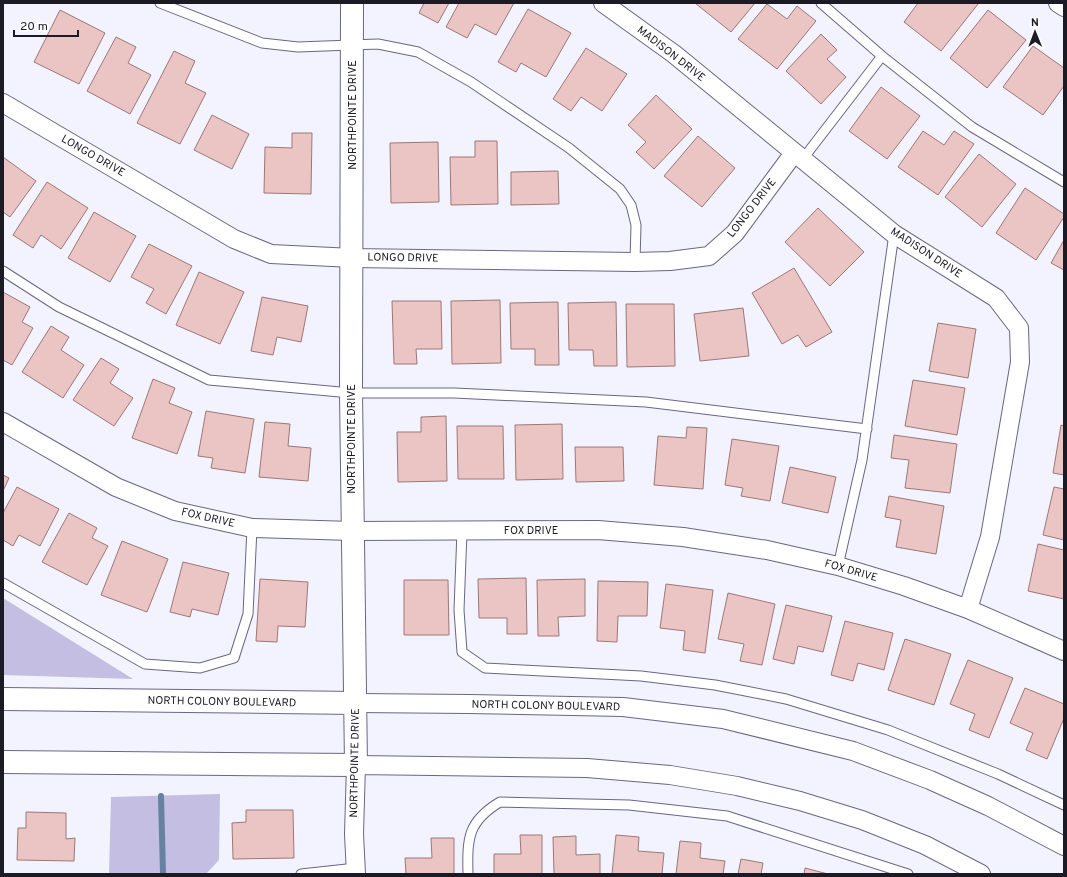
<svg xmlns="http://www.w3.org/2000/svg" width="1067" height="877" font-family="Overpass,sans-serif">
  <style>
    .green { fill: #c3bee2 }
    .lines { fill: none; stroke-linecap: round; stroke-linejoin: round }
    .stream { stroke: #6781a1; stroke-width: 6 }
    .building { fill: #ebc5c3; stroke: #9b7877 }
    .service-casing { stroke: #6a6682; stroke-width: 11 }
    .minor-casing { stroke: #6a6682; stroke-width: 20 }
    .tertiary-casing { stroke: #6a6682; stroke-width: 24 }
    .service { stroke: #fff; stroke-width: 9 }
    .minor { stroke: #fff; stroke-width: 18 }
    .tertiary { stroke: #fff; stroke-width: 22 }
    .labels { text-anchor: middle; dominant-baseline: central; stroke-width: 3; stroke-linejoin: round; paint-order: stroke }
    .street-label { font-size: 11px; fill: #1b1a25; stroke: #fff }
  </style>
  <rect width="100%" height="100%" fill="#f3f2ff"/>
  <path class="green" d="M3,598l130,81 -130,-4z
    M220,794l-1,66 -13,14h-97l2,-77z"/>
  <g class="lines">
    <path class="stream" d="M161,796l2,78"/>
  </g>
  <path class="building" d="M424,3h25l-11,20 -19,-10z
    M459,3h55l-18,32 -21,-11 -8,14 -21,-11z
    M695,3h60l-24,29z
    M918,3h58l2,1 -37,47 -37,-29z
    M767,4l20,15 10,-13 19,15 -39,48 -39,-30z
    M528,9l43,24 -25,44 -25,-14 -5,9 -18,-10z
    M60,10l45,23 -26,51 -45,-22z
    M988,10l38,30 -39,48 -37,-30z
    M821,34l16,16 -10,9 19,18 -25,27 -35,-33z
    M116,37l20,10 -8,16 23,12 -21,39 -43,-23z
    M1033,46l31,22v18l-21,29 -40,-28z
    M586,48l41,26 -25,37 -21,-14 -10,14 -18,-12z
    M174,51l21,10 -10,22 21,10 -26,51 -43,-21z
    M881,87l39,29 -33,43 -38,-28z
    M656,95l36,34 -38,40 -18,-17 10,-10 -18,-17z
    M212,115l37,19 -17,35 -38,-19z
    M923,131l21,14 10,-14 20,13 -36,51 -40,-28z
    M292,133h20l-1,61 -47,-1 1,-46 27,1z
    M698,136l37,32 -33,39 -38,-31z
    M475,141h22l1,63 -47,1 -1,-48h25z
    M438,142l1,60 -48,1 -1,-60z
    M979,154l37,30 -34,43 -37,-30z
    M3,157l33,24 -26,36 -7,-5z
    M558,171l1,33 -48,1v-33z
    M47,182l41,26 -27,41 -20,-14 -8,13 -20,-13z
    M1025,188l39,26v3l-28,43 -40,-27z
    M818,208l46,44 -34,34 -45,-44z
    M94,212l42,24 -26,46 -42,-24z
    M1064,240v30l-13,-7z
    M149,244l43,22 -26,48 -20,-11 8,-14 -23,-12z
    M794,268l38,64 -26,15 -8,-12 -16,9 -30,-51z
    M199,272l45,20 -24,52 -44,-19z
    M3,292l27,15 -8,15 11,6 -21,37 -9,-5z
    M262,297l46,9 -7,36 -24,-5 -4,18 -22,-4z
    M500,300l1,63 -49,1 -1,-63z
    M392,301h49l1,48h-26l1,15h-23z
    M558,302l1,63h-24v-16h-24l-1,-46z
    M616,302l1,64h-23l-1,-16h-24l-1,-47z
    M626,304h48l1,62 -48,1z
    M743,308l6,48 -49,5 -6,-47z
    M938,323l38,6 -8,49 -39,-7z
    M51,326l18,11 -8,13 23,15 -21,33 -41,-26z
    M101,358l18,11 -9,14 23,15 -19,28 -41,-26z
    M153,379l22,9 -6,15 23,9 -15,42 -45,-16z
    M913,380l52,8 -8,47 -52,-9z
    M206,411l48,8 -9,54 -34,-5 2,-10 -15,-2z
    M446,416l1,65 -49,1 -1,-50h24v-15z
    M265,422l25,2 -2,22 23,2 -3,33 -49,-4z
    M562,424l1,55 -47,1 -1,-55z
    M1061,425l3,1v49l-11,-2z
    M457,426h46l1,53h-46z
    M687,427l20,1 -4,61 -49,-4 4,-49 28,2z
    M894,435l63,9 -7,49 -45,-5 4,-28 -18,-2z
    M732,439l47,7 -9,55 -29,-5 2,-8 -18,-3z
    M575,447h48l1,34 -48,1z
    M790,467l46,10 -8,36 -46,-10z
    M3,475l6,3 -6,13z
    M17,487l42,22 -19,37 -21,-11 -6,11 -10,-6v-27z
    M1054,487l10,2v51l-21,-5z
    M889,496l55,10 -8,48 -40,-7 5,-27 -16,-3z
    M69,513l28,15 -5,10 16,8 -21,39 -45,-23z
    M122,541l46,18 -21,53 -46,-17z
    M1038,544l26,6v49l-36,-8z
    M183,562l46,11 -11,42 -26,-6 -2,8 -20,-5z
    M526,578l1,56h-20v-16h-28l-1,-39z
    M260,579l48,3 -3,45 -27,-1 -1,16 -21,-1z
    M585,579v37l-27,1 1,19h-21l-1,-56z
    M404,580h44l1,55h-45z
    M598,581l50,1 -1,34h-29l-1,26 -20,-1z
    M666,584l47,6 -8,63 -22,-3 2,-19 -25,-3z
    M728,593l47,11 -13,61 -22,-4 4,-17 -26,-5z
    M786,605l46,11 -9,36 -25,-6 -4,18 -21,-5z
    M845,621l48,12 -9,37 -26,-7 -5,18 -22,-6z
    M905,639l46,15 -17,51 -46,-15z
    M968,660l45,18 -24,60 -20,-8 6,-16 -25,-10z
    M1025,688l39,16v14l-17,41 -21,-9 7,-17 -23,-10z
    M246,810h47l1,48 -61,1 -1,-36 14,-1z
    M26,812l40,1v26l9,-1 -1,23 -57,-1 1,-32h8z
    M520,835h22v39h-48v-20h27z
    M616,835l23,2 -1,14 26,2 -2,21h-50z
    M576,836v19l24,-1v20h-46l-1,-37z
    M431,838h23v36h-48l-1,-16h27z
    M680,841l21,2 -1,15 25,3 -2,13h-47z
    M741,859l22,4 -2,11h-23z
    M805,868l23,6h-24z"/>
  <g class="lines">
    <g class="service-casing">
      <path id="service" d="M160,3l102,40 36,4 80,-3 40,8 53,30 98,66 51,41 11,16 5,20 -1,37
        M821,3l61,53 90,71 92,55
        M802,160l80,-104
        M3,271l56,36 150,73 142,13h103l192,9 221,27
        M462,531l-3,79 3,42 23,16 156,8 74,9 71,14 102,31 110,44 66,31
        M838,566l24,-106 32,-226
        M3,583l142,81 55,4 34,-10 14,-44 4,-86
        M301,874l55,-6
        M468,874c-1,-36 0,-53 32,-72l129,3 98,11 181,58"/>
    </g>
    <g class="minor-casing">
      <path id="minor" d="M603,3l71,51 220,180 102,64 23,30 1,34 -30,175 -22,72
        M1058,3l6,4
        M3,103l231,136 37,15 82,4 282,4 35,-1 39,-5 26,-23 59,-80
        M3,422l113,65 59,24 77,17 100,3 246,-1 85,7 84,13 71,16 66,20 64,23 96,42
        M356,703l113,1 154,3 100,12 130,32 77,29 58,26 76,40
        M356,874l-2,-40 2,-69 231,3 83,7 67,11 63,15 62,19 63,25 56,29"/>
    </g>
    <g class="tertiary-casing">
      <path id="tertiary" d="M3,699l353,4
        M3,762l353,3 -5,-372 1,-390"/>
    </g>
    <use href="#service" class="service"/>
    <use href="#minor" class="minor"/>
    <use href="#tertiary" class="tertiary"/>
  </g>
  <g class="labels">
    <g class="street-label">
      <text transform="translate(671 54) rotate(38)">MADISON DRIVE</text>
      <text transform="translate(353 115) rotate(-90)">NORTHPOINTE DRIVE</text>
      <text transform="translate(93 156) rotate(30)">LONGO DRIVE</text>
      <text transform="translate(752 208) rotate(-52)">LONGO DRIVE</text>
      <text transform="translate(926 253) rotate(33)">MADISON DRIVE</text>
      <text transform="translate(403 258) rotate(1)">LONGO DRIVE</text>
      <text transform="translate(352 439) rotate(-90)">NORTHPOINTE DRIVE</text>
      <text transform="translate(208 518) rotate(13)">FOX DRIVE</text>
      <text x="531" y="531">FOX DRIVE</text>
      <text transform="translate(851 571) rotate(16)">FOX DRIVE</text>
      <text transform="translate(222 702) rotate(1)">NORTH COLONY BOULEVARD</text>
      <text transform="translate(546 706) rotate(1)">NORTH COLONY BOULEVARD</text>
      <text transform="translate(355 763) rotate(-89)">NORTHPOINTE DRIVE</text>
    </g>
  </g>
  <rect width="1067" height="877" fill="none" stroke="#1b1a25" stroke-width="8"/>
  <g transform="translate(1035 32) rotate(359)" stroke="#ffffff" stroke-width="3" paint-order="stroke">
  <path d="M0-3L7 15L0 10L-7 15Z" fill="#1b1a25"/>
  <text y="-6" font-size="11" font-weight="bold" text-anchor="middle" fill="#1b1a25">N</text>
  </g>
  <path d="M14 30v6h64v-6" fill="none" stroke="#1b1a25" stroke-width="2"/>
  <text x="20" y="30" font-size="12" fill="#1b1a25" stroke="#ffffff" stroke-width="3" paint-order="stroke">20 m</text>
</svg>
